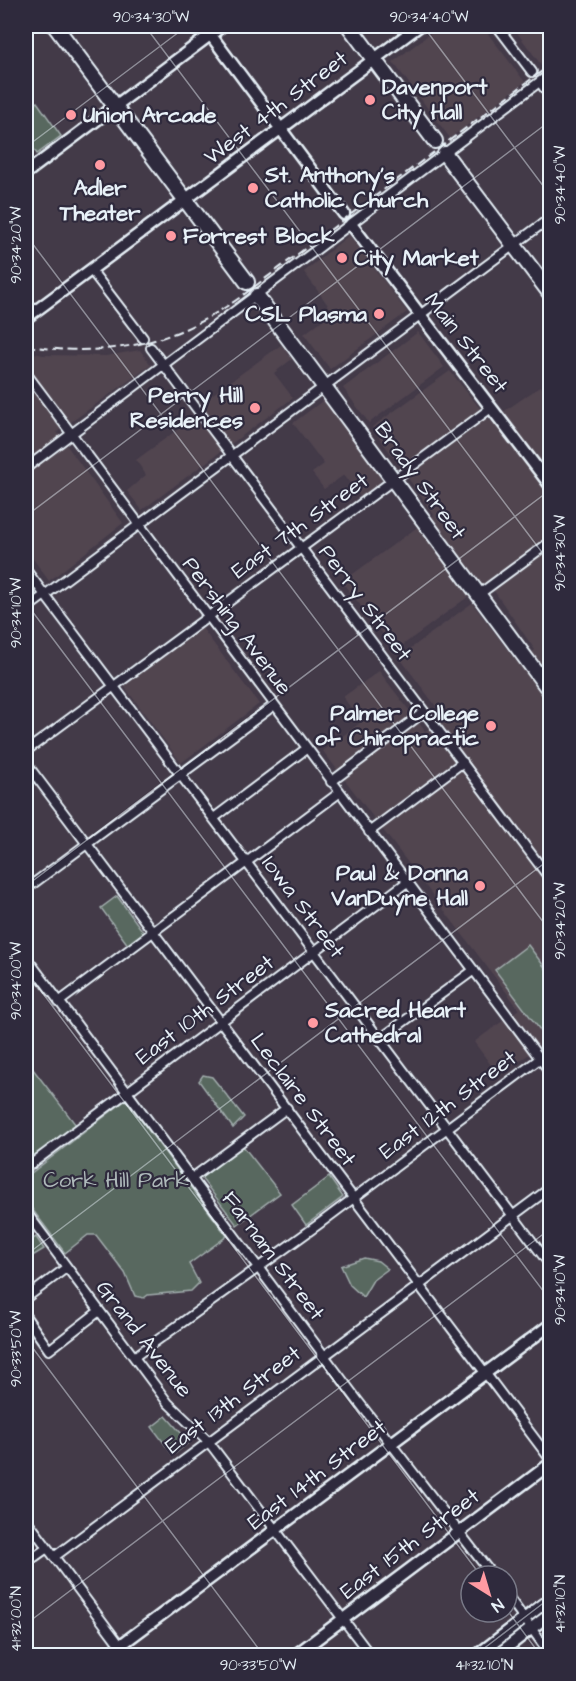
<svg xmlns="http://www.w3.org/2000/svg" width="576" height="1681" font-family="'Architects Daughter',sans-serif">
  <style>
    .built { fill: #514550 }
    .green { fill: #59685f; stroke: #a0acac; stroke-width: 1.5 }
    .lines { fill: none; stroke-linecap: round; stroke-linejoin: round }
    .street-casing { stroke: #e8f1f8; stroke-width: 12 }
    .secondary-casing { stroke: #e8f1f8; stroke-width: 15 }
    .highway-casing { stroke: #e8f1f8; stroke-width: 18 }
    .street { stroke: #2f2a3d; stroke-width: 8 }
    .secondary { stroke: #2f2a3d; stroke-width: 10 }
    .highway { stroke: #2f2a3d; stroke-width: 14 }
    .rail { stroke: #e8f1f8; stroke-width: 2; stroke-dasharray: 9 4.5; stroke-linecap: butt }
    .ticks { fill: none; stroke: #e8f1f8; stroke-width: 1.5; stroke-opacity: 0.45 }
    .poi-dot { fill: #ff9aa2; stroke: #2f2a3d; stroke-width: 2 }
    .labels { text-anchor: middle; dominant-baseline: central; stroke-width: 4.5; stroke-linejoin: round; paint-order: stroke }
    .poi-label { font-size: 22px; font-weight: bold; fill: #e8f1f8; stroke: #2f2a3d; text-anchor: start }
    .street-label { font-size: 22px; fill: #e8f1f8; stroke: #2f2a3d }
    .park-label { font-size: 22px; fill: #afbabb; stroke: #2f2a3d }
    .neatline { fill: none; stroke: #e8f1f8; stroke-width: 2 }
    .ticks-label { font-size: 15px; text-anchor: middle; fill: #e8f1f8 }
  </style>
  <rect width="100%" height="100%" fill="#433a48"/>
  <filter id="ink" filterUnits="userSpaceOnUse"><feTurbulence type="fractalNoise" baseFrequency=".0167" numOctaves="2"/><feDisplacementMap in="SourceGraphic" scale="12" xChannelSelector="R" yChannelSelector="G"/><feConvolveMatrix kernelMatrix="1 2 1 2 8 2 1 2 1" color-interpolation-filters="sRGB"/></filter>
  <g filter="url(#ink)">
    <path class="built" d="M440,26h42l43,56 -75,56 -57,-76z
      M512,26h38v33l-8,7z
      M349,235l58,77 -77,57 -26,-35 29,-22 -29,-40z
      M418,332l26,35 -75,56 -26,-35z
      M281,345l11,14 -18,14 19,25 -151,112 -15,-19 19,-16 -10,-15 71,-52 -5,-6z
      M140,350l11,15 -94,67 66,91 -74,58 -23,-32v-198l17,4 63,1z
      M450,371l40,50 51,-35 6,9 3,-2v646l-51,37 -25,-34 45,-33 -196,-258 38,-29 -18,-25 36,-26 46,60 19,-14 -45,-60 73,-54 45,59 18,-12 -47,-68 -92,68 -54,-68 92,-67 -62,-88z
      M325,399l58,81 -22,18 -17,-23 -20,14 -12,-16 12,-9 -31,-41z
      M202,628l57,76 -78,59 -57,-77z"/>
    <path class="green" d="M37,102l24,34 -24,18 -11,-16v-28z
      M117,896l27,37 -16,12 -27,-37z
      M528,945l22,29v54l-7,6 -48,-64z
      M26,1060l50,65 -50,38z
      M203,1075l9,2 32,40 -11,11 -34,-47z
      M126,1100l101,136 -38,28 10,19 -8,8 -43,4 -4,3 -9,-2 -10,-23 -29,-38h-8l-23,18 -39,-52v-24z
      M243,1146l37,47 -43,32 -36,-47z
      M329,1177l14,20 -37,28 -14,-20z
      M36,1237l8,12 -18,11v-17z
      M364,1258l14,3 10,8 -15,11 -10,17 -13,-12 -9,-19z
      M166,1416l23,26 -16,13 -21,-28z"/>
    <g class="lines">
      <g class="street-casing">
        <path id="street" d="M497,26l35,46
          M540,82l10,15
          M91,270l52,68
          M151,348l399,531
          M26,373l524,699
          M26,468l524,-394
          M26,570l524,695
          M478,595l72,-53
          M26,609l524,-391
          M26,751l465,-343
          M26,763l524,696
          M331,782l93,-70
          M214,818l92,-69
          M369,832l94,-70
          M26,889l247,-183
          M26,957l332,444 135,175
          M26,980l13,-4
          M59,1002l280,-209
          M380,1039l94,-69
          M26,1168l381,-286
          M192,1178l95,-70
          M26,1212l142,191 40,38 163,215
          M26,1298l40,-30
          M26,1317l23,33 49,-38
          M134,1357l185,-133 231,-173
          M26,1519l102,137
          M54,1557l496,-369
          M26,1563l21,-15
          M507,1595l43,59"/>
      </g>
      <g class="secondary-casing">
        <path id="secondary" d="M204,26l140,188
          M26,27l1,-1
          M26,173l196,-147
          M351,224l199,261
          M26,318l393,-292
          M106,1656l444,-331
          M294,1656l256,-192
          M476,1656l74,-57
          M496,1656l54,-42"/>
      </g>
      <g class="highway-casing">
        <path id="highway" d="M55,26l192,256
          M349,26l86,115
          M445,154l105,139
          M257,296l293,395"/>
      </g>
      <use href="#street" class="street"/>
      <use href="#secondary" class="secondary"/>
      <use href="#highway" class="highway"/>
      <path class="rail" d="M26,346c84,11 146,0 216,-50l308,-231"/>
    </g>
  </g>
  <path class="ticks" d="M145,26l405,537M423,26l127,169M26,147l161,-121M26,235l524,696M26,516l524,-395M26,603l524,697M26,886l524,-396M26,971l455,605M26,1255l524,-396M26,1339l238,317M507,1610l34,46M26,1624l524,-395M474,1656l76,-58"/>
  <g class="poi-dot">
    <circle cx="370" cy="100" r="6"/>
    <circle cx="71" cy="115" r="6"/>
    <circle cx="100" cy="165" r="6"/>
    <circle cx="253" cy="188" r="6"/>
    <circle cx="171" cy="236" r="6"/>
    <circle cx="342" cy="258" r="6"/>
    <circle cx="379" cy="314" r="6"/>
    <circle cx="255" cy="408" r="6"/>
    <circle cx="491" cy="726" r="6"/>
    <circle cx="480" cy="886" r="6"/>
    <circle cx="313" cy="1023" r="6"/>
  </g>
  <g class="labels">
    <g class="poi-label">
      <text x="382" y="87">Davenport<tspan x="382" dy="25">City Hall</tspan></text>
      <text x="83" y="115">Union Arcade</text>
      <text x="265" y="175">St. Anthony's<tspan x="265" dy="25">Catholic Church</tspan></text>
      <text x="100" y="188" text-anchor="middle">Adler<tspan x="100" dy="25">Theater</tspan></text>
      <text x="183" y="236">Forrest Block</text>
      <text x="354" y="258">City Market</text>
      <text x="367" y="314" text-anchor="end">CSL Plasma</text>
      <text x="243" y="395" text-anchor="end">Perry Hill<tspan x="243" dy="25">Residences</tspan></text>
      <text x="479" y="713" text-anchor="end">Palmer College<tspan x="479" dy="25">of Chiropractic</tspan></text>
      <text x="468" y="873" text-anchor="end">Paul &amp; Donna<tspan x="468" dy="25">VanDuyne Hall</tspan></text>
      <text x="325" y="1010">Sacred Heart<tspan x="325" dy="25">Cathedral</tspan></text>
    </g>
    <g class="street-label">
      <text transform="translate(276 108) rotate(-37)">West 4th Street</text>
      <text transform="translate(466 343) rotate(52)">Main Street</text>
      <text transform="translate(420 481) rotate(54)">Brady Street</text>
      <text transform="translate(300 526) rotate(-36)">East 7th Street</text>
      <text transform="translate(365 603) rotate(53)">Perry Street</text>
      <text transform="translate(237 626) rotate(53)">Pershing Avenue</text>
      <text transform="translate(303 907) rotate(53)">Iowa Street</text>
      <text transform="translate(205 1010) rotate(-37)">East 10th Street</text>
      <text transform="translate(303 1100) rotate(53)">Leclaire Street</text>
      <text transform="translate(448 1105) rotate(-37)">East 12th Street</text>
      <text transform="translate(273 1256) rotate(53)">Farnam Street</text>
      <text transform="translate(144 1339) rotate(52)">Grand Avenue</text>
      <text transform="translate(233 1400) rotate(-37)">East 13th Street</text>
      <text transform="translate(317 1475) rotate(-37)">East 14th Street</text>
      <text transform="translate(410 1544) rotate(-37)">East 15th Street</text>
    </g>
    <g class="park-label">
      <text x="116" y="1180">Cork Hill Park</text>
    </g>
  </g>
  <rect width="576" height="1681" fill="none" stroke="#2f2a3d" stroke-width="66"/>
  <g transform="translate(489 1594) rotate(143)"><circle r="28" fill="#2f2a3d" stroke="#797a88" stroke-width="1.5"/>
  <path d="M0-4.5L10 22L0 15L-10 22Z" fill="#ff9aa2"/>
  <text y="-9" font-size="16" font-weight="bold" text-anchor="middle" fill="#e8f1f8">N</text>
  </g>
  <rect x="33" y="33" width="510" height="1615" class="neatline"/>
  <g class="ticks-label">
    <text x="151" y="22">90°34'30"W</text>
    <text x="429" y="22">90°34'40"W</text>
    <text transform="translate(560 185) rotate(-90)" y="5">90°34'40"W</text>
    <text transform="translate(16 245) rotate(-90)" y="5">90°34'20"W</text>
    <text transform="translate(560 553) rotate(-90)" y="5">90°34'30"W</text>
    <text transform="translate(16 613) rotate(-90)" y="5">90°34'10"W</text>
    <text transform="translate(560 921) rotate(-90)" y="5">90°34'20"W</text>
    <text transform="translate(16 981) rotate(-90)" y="5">90°34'00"W</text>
    <text transform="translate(560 1290) rotate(-90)" y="5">90°34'10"W</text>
    <text transform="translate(16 1349) rotate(-90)" y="5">90°33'50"W</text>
    <text transform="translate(560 1604) rotate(-90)" y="5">41°32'10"N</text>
    <text transform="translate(16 1619) rotate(-90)" y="5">41°32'00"N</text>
    <text x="258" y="1670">90°33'50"W</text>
    <text x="484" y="1670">41°32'10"N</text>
  </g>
</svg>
